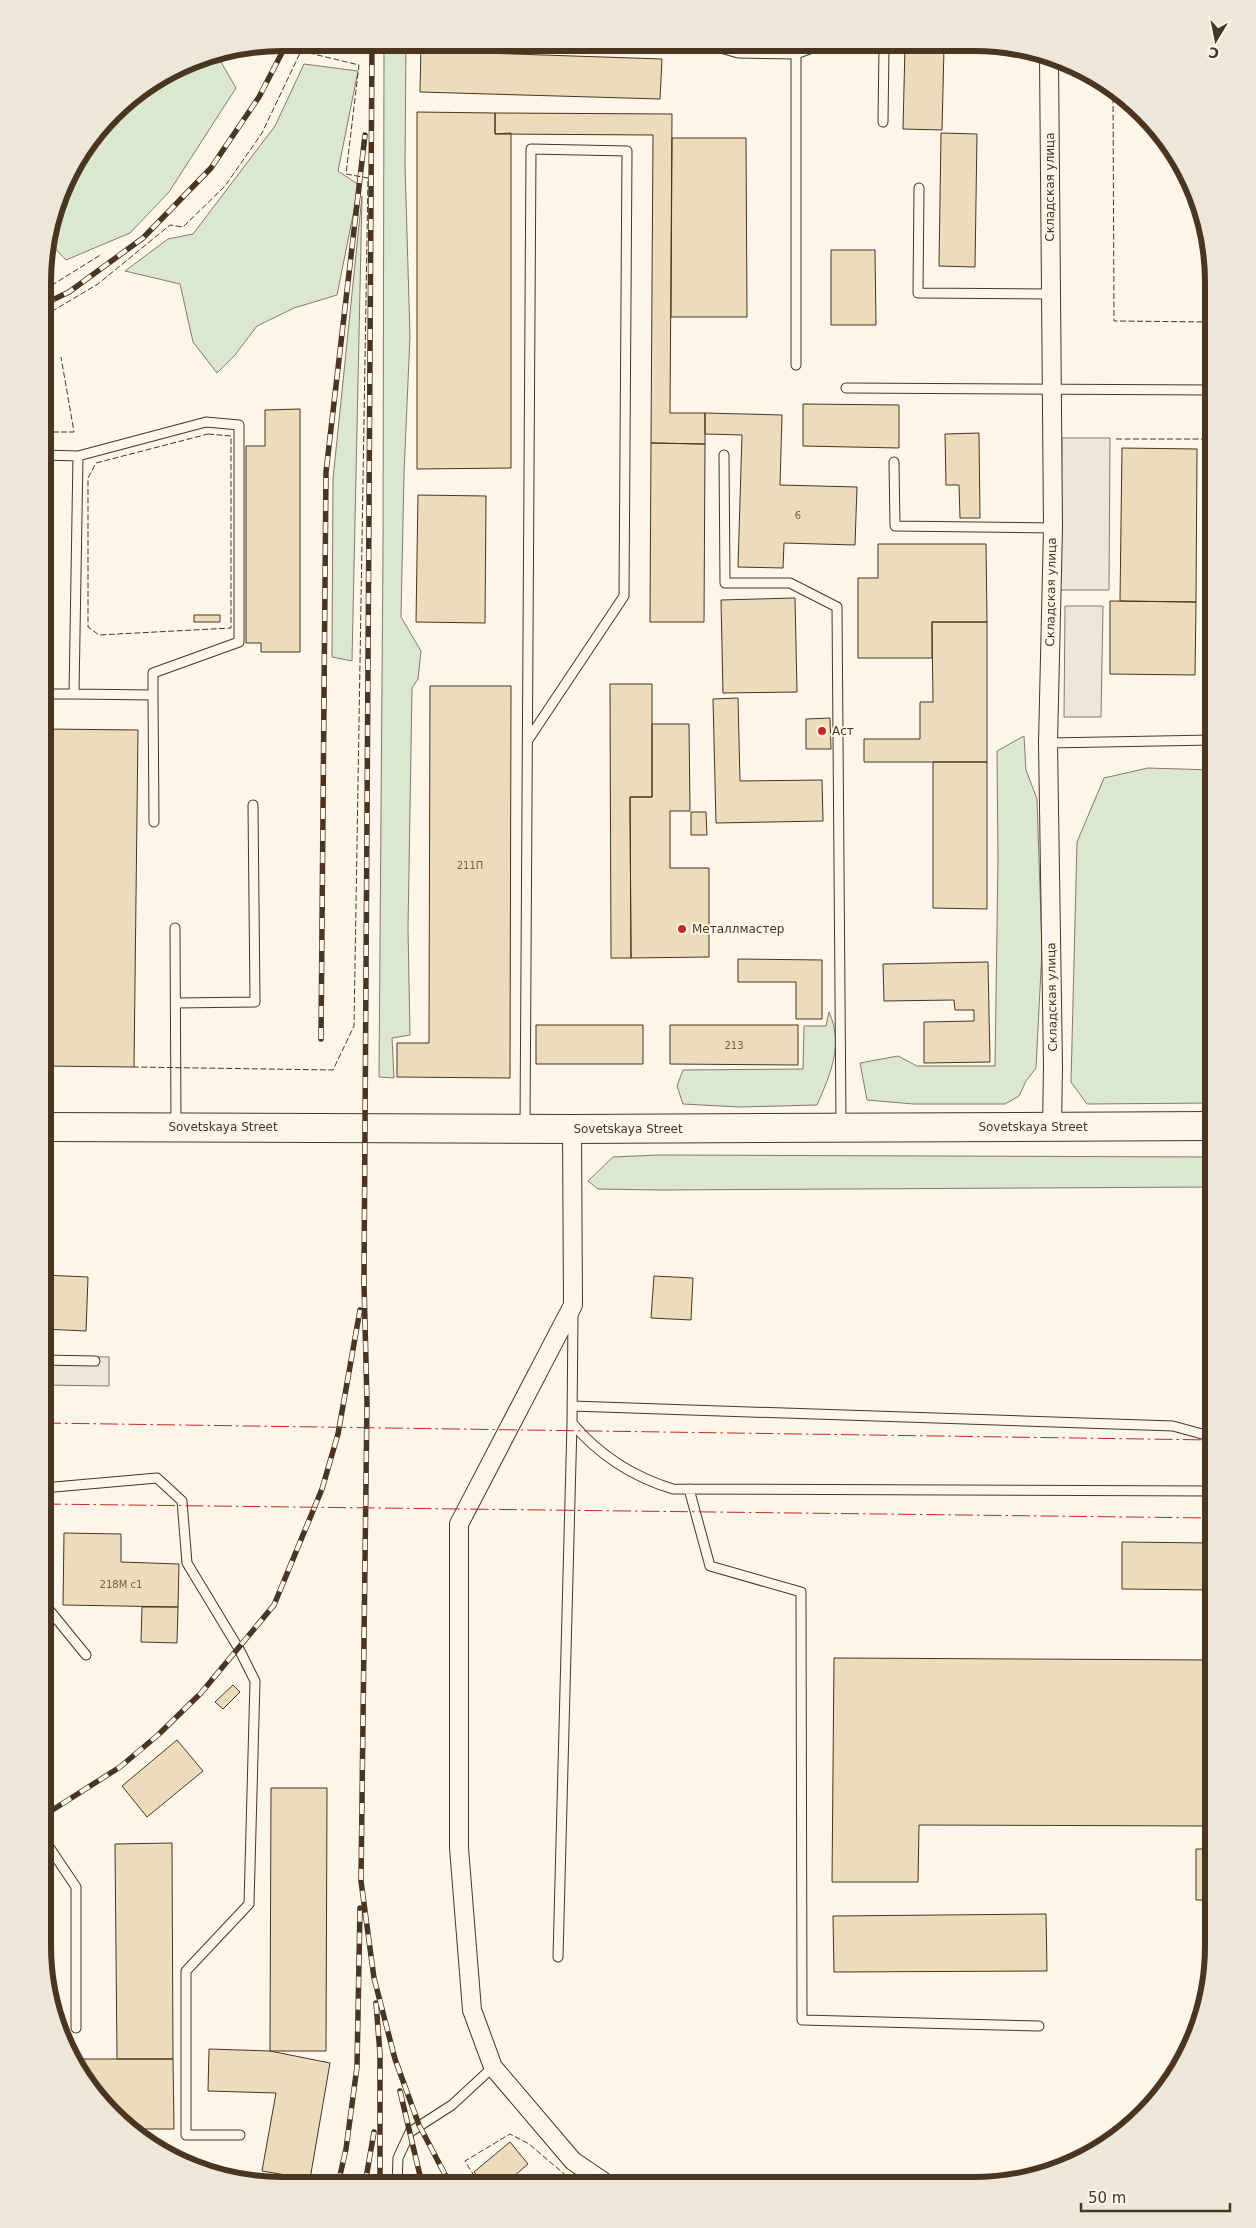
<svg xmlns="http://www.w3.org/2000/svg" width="1256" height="2228" font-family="'DejaVu Sans',sans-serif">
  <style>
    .green { fill: #dce7d0; stroke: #887966 }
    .parking { fill: #ede7d9; stroke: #887966 }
    .building { fill: #ecdcbc; stroke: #4a3520 }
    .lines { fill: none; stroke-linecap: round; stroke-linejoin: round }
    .service-casing { stroke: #4a3520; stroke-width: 11 }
    .minor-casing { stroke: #4a3520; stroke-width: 20 }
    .primary-casing { stroke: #4a3520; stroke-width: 30 }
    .service { stroke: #fbf6e9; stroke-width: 9 }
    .minor { stroke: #fbf6e9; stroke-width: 18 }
    .primary { stroke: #fbf6e9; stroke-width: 28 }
    .rail-casing { stroke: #4a3520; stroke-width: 5.5 }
    .rail { stroke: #fbf6e9; stroke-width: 4; stroke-dasharray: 11; stroke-linecap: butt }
    .fence { stroke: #4a3520; stroke-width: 1; stroke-dasharray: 6 2.5; stroke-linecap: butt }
    .power { stroke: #c62828; stroke-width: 1; stroke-dasharray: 18 4 2.5 4; stroke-linecap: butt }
    .poi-dot { fill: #c62828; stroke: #fbf6e9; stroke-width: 2 }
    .labels { text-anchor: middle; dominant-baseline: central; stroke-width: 4; stroke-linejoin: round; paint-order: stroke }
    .number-label { font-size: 10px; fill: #725f47 }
    .street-label { font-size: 12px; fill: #4a3520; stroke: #fbf6e9 }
    .poi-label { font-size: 12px; fill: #4a3520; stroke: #fbf6e9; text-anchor: start }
    .rim { fill: none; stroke: #4a3520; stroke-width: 6 }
  </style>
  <rect width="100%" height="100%" fill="#fbf6e9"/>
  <path class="green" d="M384,43h22l-1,122 5,171 -6,137 -3,144 20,34 -3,28 -6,9 -4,240 2,107 -18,3 2,40 -15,-1 4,-526z
    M217,55l19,33 -67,104 -39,41 -64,27 -18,-19 19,-65 57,-74 67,-41z
    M304,64l54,7 -20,100 21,14 -22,110 -43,13 -37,18 -22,29 -18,18 -24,-31 -13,-58 -55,-13 43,-32 25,-5 82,-108z
    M362,196l-10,465 -20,-4 1,-178z
    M1024,736l2,34 11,29 5,151 -6,118 -10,13 -7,15 -14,8h-91l-47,-4 -7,-37 38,-7 19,10h78l3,-207 -1,-108z
    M1148,768l65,2v333l-126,1 -16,-22 6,-240 27,-64z
    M829,1012c15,33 1,63 -12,93l-77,2 -57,-3 -6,-18 6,-16 120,-1 1,-43h22z
    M659,1155l554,2v30l-554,3 -61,-1 -10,-8 25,-24z"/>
  <path class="parking" d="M1062,438h48l-1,152h-49z
    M1065,606h38l-2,111h-37z
    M43,1356l66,1v29l-66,-1z"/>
  <path class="building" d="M421,43l62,1v9l179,6 -2,40 -240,-7z
    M905,46l39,1 -2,83 -39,-1z
    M417,112l78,1v21l16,-1v335l-94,1z
    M495,113l177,1 -2,299h35v31l-54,-1 2,-308 -158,-1z
    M941,133l36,1 -2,133 -36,-1z
    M672,138h74l1,179h-76z
    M831,250h44l1,75h-45z
    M803,404l96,1v43l-96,-2z
    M300,409v243h-39v-9h-15v-197h19v-36z
    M705,413l77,2 -2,70 77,2 -2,58 -71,-2 -1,25 -45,-1 4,-132 -37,-1z
    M979,433l1,85h-20l-1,-33h-13l-1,-51z
    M651,443l54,1 -1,178h-54z
    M1122,448l75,1 -1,153 -76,-1z
    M418,495l68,1 -1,127 -69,-1z
    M878,544h108l1,78h-55v36h-74v-80h20z
    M795,598l2,94 -74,1 -2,-93z
    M1110,601l86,1 -1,73 -85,-1z
    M194,615h26v7h-26z
    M932,622h55v140h-123v-23h56v-37h13z
    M610,684h42v113h-22l1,161h-20z
    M430,686h81l-1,392 -113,-1v-34h32z
    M738,698l2,83 82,-1 1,41 -107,2 -3,-124z
    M830,718l1,31h-25v-30z
    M652,724h37l1,87h-20v57h39v89l-78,1 -1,-161h22z
    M44,729l94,1 -4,337 -90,-1z
    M933,762h54v147l-54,-1z
    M691,812h15l1,23h-16z
    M738,959l84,1v59h-26v-37h-58z
    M988,962l2,100 -66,1v-41l50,-1v-11h-19l-1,-10 -70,1 -1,-37z
    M536,1025h107v39h-107z
    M670,1025h128v40l-128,-1z
    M1211,1246h2v38h-2z
    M43,1275l45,2 -2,54 -43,-2z
    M654,1276l39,2 -2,42 -40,-2z
    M64,1533l57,1v28l58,2 -1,43 -115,-2z
    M1122,1542l91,1v47l-91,-1z
    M142,1607h36l-1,36 -36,-1z
    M834,1658l379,2v166l-294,-1 -1,57h-86z
    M233,1685l7,7 -17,17 -8,-7z
    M177,1740l26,31 -56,46 -25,-31z
    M271,1788h56l-1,263h-56z
    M172,1843l1,216h-56l-2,-215z
    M1196,1849h17v51h-17z
    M1046,1914l1,57 -213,1 -1,-56z
    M209,2049l61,2 60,12 -20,116 -48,-8 14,-78 -68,-2z
    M73,2059h100l1,70h-44l-47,-50z
    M510,2142l18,22 -23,20h-21l-10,-12z"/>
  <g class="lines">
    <g class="service-casing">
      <path id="service" d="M710,45l28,8 58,1
        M883,122l1,-76
        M919,188l-1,105 133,1
        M796,365v-311l21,-8
        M846,388l367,2
        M44,455l34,1 128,-34 33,3v217l-86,31v22
        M724,455l1,128h65l47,24 4,517
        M894,462l1,64 158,2
        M44,694h30l4,-238
        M74,694l79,1 1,127
        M1048,743l165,-3
        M175,928l1,196
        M176,1003l79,-1 -2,-197
        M525,1126l6,-977 96,2 -3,445 -96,144
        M43,1360l52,1
        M572,1406l601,20 40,11
        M572,1423c27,32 61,54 101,66l540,2
        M43,1488l114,-10 25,23 5,62 52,86 16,32 -6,223 -63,67v164h54
        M45,1488l1,118 40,49
        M689,1489l21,77 91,26 1,428 237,6
        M43,1838l33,49v141
        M558,1957l14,-534 1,-108
        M397,2184l1,-26 12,-26 42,-27 41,-38"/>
    </g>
    <g class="minor-casing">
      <path id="minor" d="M1049,57l4,471 -5,215 5,323 -1,61
        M572,1129l1,176 -114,219v324l13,162 21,57 80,94 34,23"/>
    </g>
    <g class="primary-casing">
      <path id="primary" d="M43,1127l529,2 641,-3"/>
    </g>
    <use href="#service" class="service"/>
    <use href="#minor" class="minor"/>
    <use href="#primary" class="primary"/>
    <g class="rail-casing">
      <path id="rail" d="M372,43l-8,1240 3,119 -6,479 13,97 21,81 24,66 31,59
        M44,304l25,-12 74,-54 68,-70 48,-71 28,-54
        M321,1039l5,-567 39,-337
        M43,1816l77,-49 38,-32 43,-42 73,-88 48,-116 16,-55 22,-124
        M376,2003l4,51v130
        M400,2091l22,93
        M338,2184l8,-35 11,-82 3,-159
        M365,2184l9,-52"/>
    </g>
    <use href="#rail" class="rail"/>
    <path class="fence" d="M1113,89l1,232 99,1
      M44,290l58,-36
      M44,316l54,-32 72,-59 13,2 42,-41 37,-53 39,-82 58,14 -13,109 22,4 -14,848 -21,44 -199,-3
      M44,432h30l-13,-75
      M208,434l23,2v192l-132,7 -11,-8v-149l8,-15z
      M1116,439h97
      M479,2184l-14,-23 45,-27 19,10 47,40"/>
    <path class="power" d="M43,1423l1170,17
      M43,1504l1170,14"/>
  </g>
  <g class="poi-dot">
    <circle cx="822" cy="731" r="5"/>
    <circle cx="682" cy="929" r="5"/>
  </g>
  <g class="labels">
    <g class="number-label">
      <text x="798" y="515">6</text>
      <text x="470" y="865">211П</text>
      <text x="734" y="1045">213</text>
      <text x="121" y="1584">218М с1</text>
    </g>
    <g class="street-label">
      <text transform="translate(1050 187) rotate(-90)">Складская улица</text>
      <text transform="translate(1051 592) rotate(-89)">Складская улица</text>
      <text transform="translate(1052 997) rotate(-91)">Складская улица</text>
      <text x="223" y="1127">Sovetskaya Street</text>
      <text x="1033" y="1127">Sovetskaya Street</text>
      <text x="628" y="1129">Sovetskaya Street</text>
    </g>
    <g class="poi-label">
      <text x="832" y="731">Аст</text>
      <text x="692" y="929">Металлмастер</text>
    </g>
  </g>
  <path d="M0 0H1256V2228H0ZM282 51H974A231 231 0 0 1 1205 282V1946A231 231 0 0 1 974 2177H282A231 231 0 0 1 51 1946V282A231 231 0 0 1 282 51Z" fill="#ede7d9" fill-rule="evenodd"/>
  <path class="rim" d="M282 51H974A231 231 0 0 1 1205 282V1946A231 231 0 0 1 974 2177H282A231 231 0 0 1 51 1946V282A231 231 0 0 1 282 51Z"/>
  <g transform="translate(1216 40) rotate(190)" stroke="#fbf6e9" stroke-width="4" paint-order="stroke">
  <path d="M0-4L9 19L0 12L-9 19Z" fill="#4a3520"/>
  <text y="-8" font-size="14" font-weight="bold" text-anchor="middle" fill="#4a3520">С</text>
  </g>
  <path d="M1081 2203v8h149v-8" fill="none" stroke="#4a3520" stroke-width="2.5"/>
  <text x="1088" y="2203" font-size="15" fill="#4a3520" stroke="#fbf6e9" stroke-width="4" paint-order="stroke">50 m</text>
</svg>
